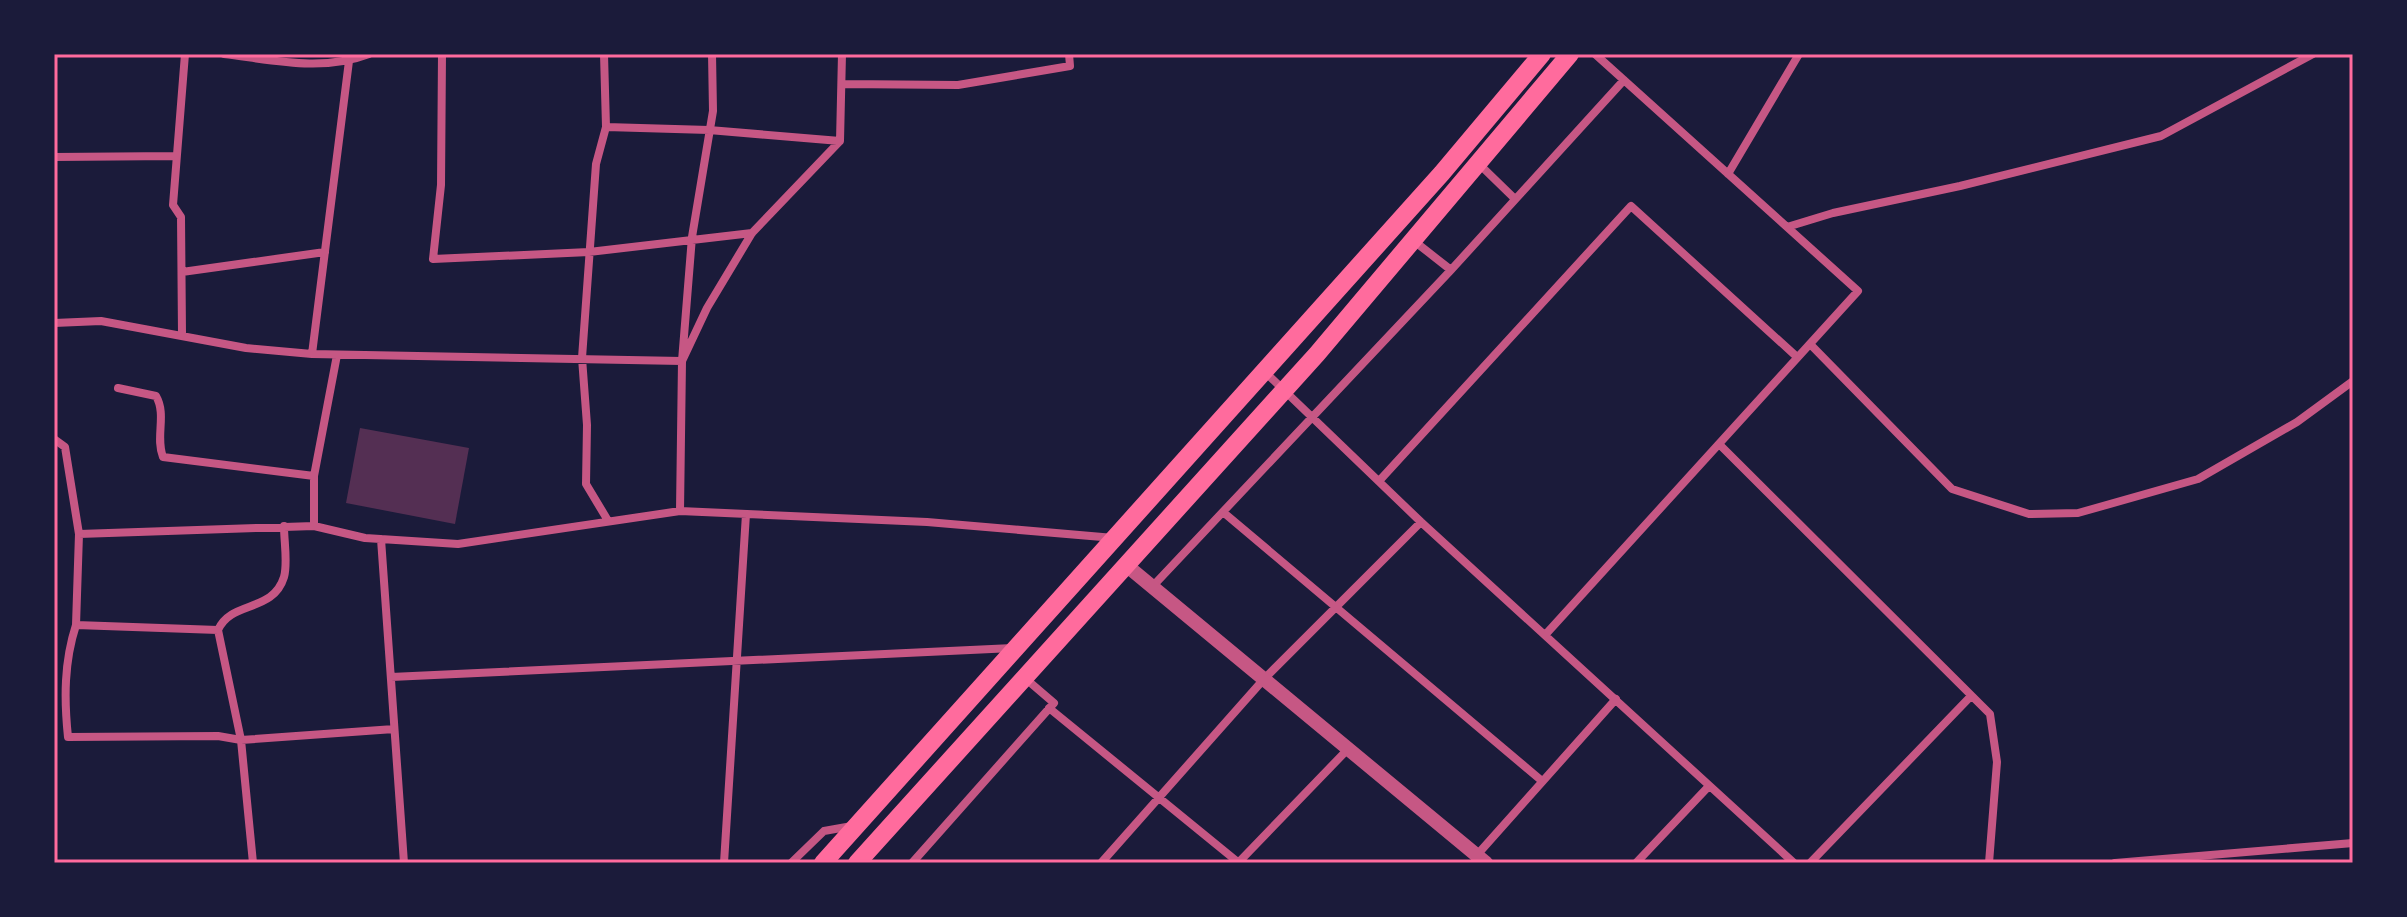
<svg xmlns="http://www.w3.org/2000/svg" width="2407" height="917" font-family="'PT Serif',serif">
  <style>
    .building { fill: #542f53 }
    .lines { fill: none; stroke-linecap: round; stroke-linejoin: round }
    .minor { stroke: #c65784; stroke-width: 8 }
    .tertiary { stroke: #c65784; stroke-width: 14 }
    .primary { stroke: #ff6b9d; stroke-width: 18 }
    .neatline { fill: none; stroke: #ff6b9d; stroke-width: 3 }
  </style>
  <rect width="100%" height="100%" fill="#1b1b3a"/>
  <path class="building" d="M360,428l109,20 -14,76 -109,-21z"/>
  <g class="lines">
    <path class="minor" d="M224,54c49,6 98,18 145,0
      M442,54l-1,131 -8,74 156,-7 163,-19
      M604,54l2,73 -10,37 -14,194 5,67 -1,59 21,35
      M843,84l115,1 112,-19 -1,-12
      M606,127l103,3 131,11
      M54,157l122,-1
      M1478,163l36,35
      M1728,174l71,-120
      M1787,227l46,-14 127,-27 201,-50 152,-82
      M1414,241l37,29
      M182,272l143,-20
      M54,323l47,-2 145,27 66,6 370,7 25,-53 45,-75 88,-92 2,-87
      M182,333l-1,-116 -8,-12 12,-151
      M1810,344l142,145 77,25 49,-1 120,-34 99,-57 56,-41
      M312,354l37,-293
      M337,355l-23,121v50l51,12 93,6 222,-33 247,11 187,16
      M1265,372l156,150 373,341
      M118,388l38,8c11,19 -1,41 7,61l151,19
      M54,439l11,8 14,87
      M1719,444l271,270 7,48 -8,101
      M1380,480l251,-274 166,151
      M680,511l2,-150 10,-124 21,-126 -1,-57
      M1223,512l319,269
      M381,539l23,324
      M1152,587l299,-317 173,-190
      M76,625c-12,37 -12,74 -8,112l150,-1 23,4 153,-11
      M218,630l-142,-5 3,-91 235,-8
      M1546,634l312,-343 -263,-237
      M391,677l622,-29
      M1049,708l190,155
      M1477,855l139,-156
      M253,863l-12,-123 -23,-110c13,-30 55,-17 66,-53 4,-14 0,-35 0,-51
      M724,863l22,-349
      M791,863l33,-32 28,-5
      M912,863l142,-160 -28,-24
      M1101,863l163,-184 157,-157
      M1238,863l110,-114
      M1636,863l73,-77
      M1810,863l161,-167
      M2115,863l238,-20"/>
    <path class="tertiary" d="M1126,565l360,298"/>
    <path class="primary" d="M823,863l619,-690 100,-119
      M857,863l460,-509 253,-300"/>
  </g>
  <rect width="2407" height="917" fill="none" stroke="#1b1b3a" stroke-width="112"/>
  <rect x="56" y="56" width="2295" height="805" class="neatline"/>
</svg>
